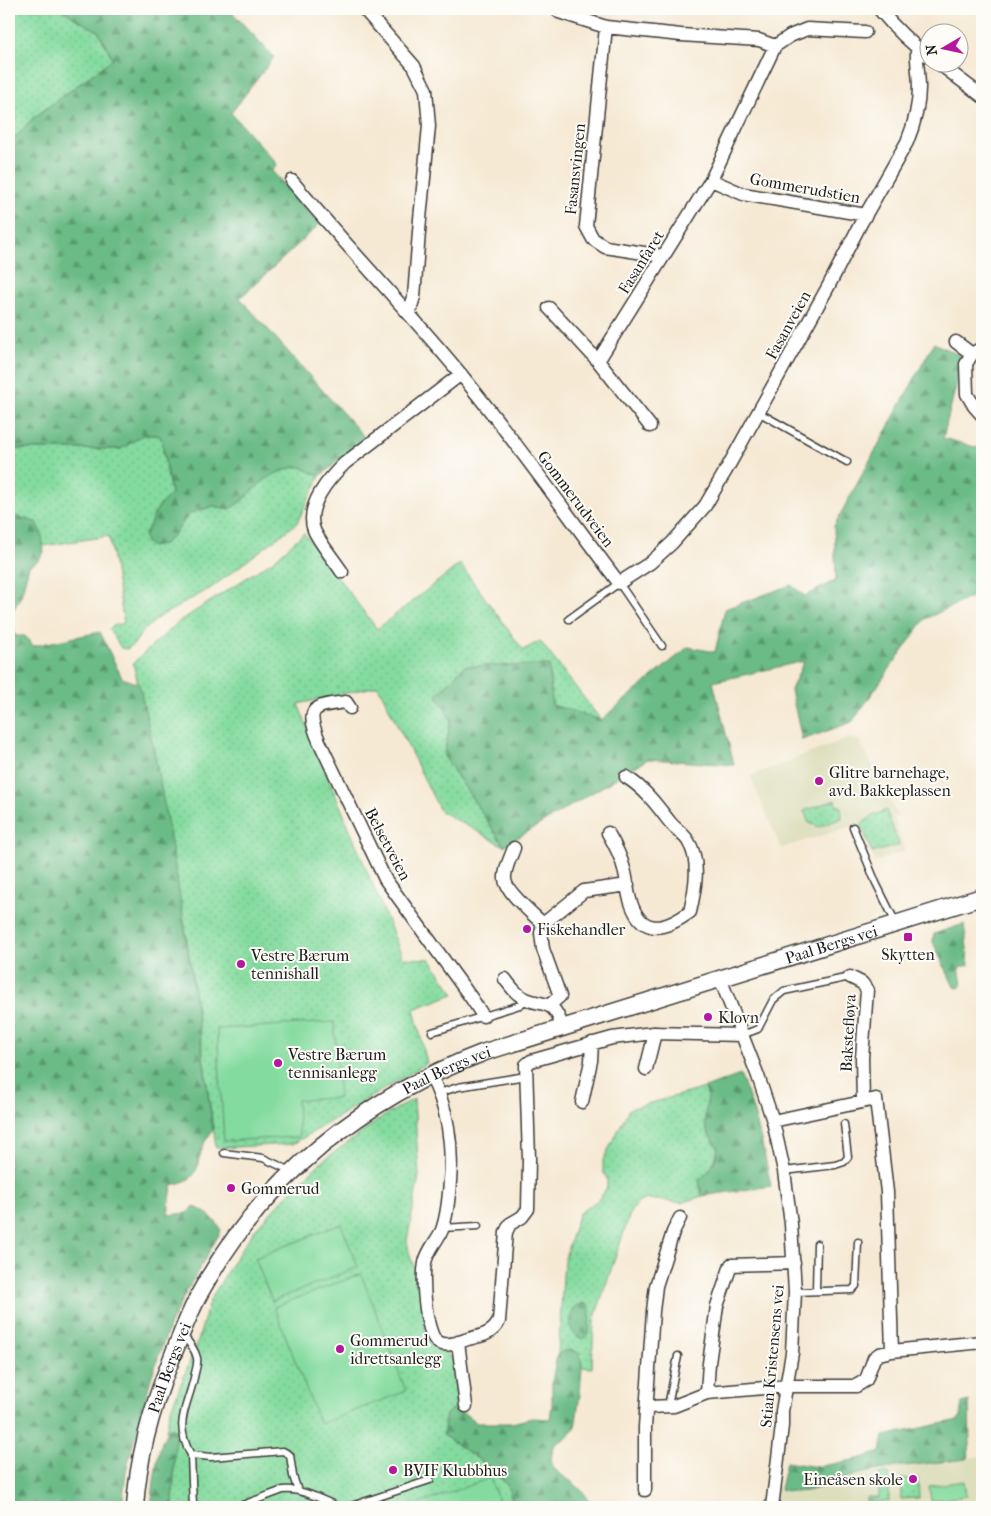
<svg xmlns="http://www.w3.org/2000/svg" width="991" height="1516" font-family="'IM FELL French Canon',serif">
  <style>
    .built { fill: #dddebc }
    .green { fill: url(#green-dots); stroke: #507c5e }
    .forest { fill: url(#forest-firs); stroke: #446c51 }
    .pitch { fill: #84db9f; stroke: #507c5e }
    .lines { fill: none; stroke-linecap: round; stroke-linejoin: round }
    .service-casing { stroke: #3d3b38; stroke-width: 9 }
    .minor-casing { stroke: #3d3b38; stroke-width: 15 }
    .tertiary-casing { stroke: #3d3b38; stroke-width: 19 }
    .service { stroke: #fff; stroke-width: 6 }
    .minor { stroke: #fff; stroke-width: 12 }
    .tertiary { stroke: #fff; stroke-width: 16 }
    .poi-dot { fill: #b5179e; stroke: #fdfcf7; stroke-width: 2 }
    .labels { text-anchor: middle; dominant-baseline: central; stroke-width: 4; stroke-linejoin: round; paint-order: stroke }
    .street-label { font-size: 16px; fill: #1c1c1c; stroke: #fdfcf7 }
    .poi-label { font-size: 16px; fill: #1c1c1c; stroke: #fdfcf7; text-anchor: start }
  </style>
  <defs>
    <pattern id="green-dots" width="8" height="8" patternUnits="userSpaceOnUse" patternTransform="scale(1.25)"><rect width="8" height="8" fill="#84db9f"/><path d="M2 2h.1M6 6h.1" fill="none" stroke="#71bb88" stroke-width="1.8" stroke-linecap="round"/></pattern>
    <pattern id="forest-firs" width="22" height="20" patternUnits="userSpaceOnUse" patternTransform="scale(1.25)"><rect width="22" height="20" fill="#6bbb86"/><path d="M5 1l3.5 6h-7zM16 11l3.5 6h-7z" fill="#57976d"/></pattern>
  </defs>
  <rect width="100%" height="100%" fill="#fdfcf7"/>
  <filter id="ink" filterUnits="userSpaceOnUse"><feTurbulence type="fractalNoise" baseFrequency=".02" numOctaves="2"/><feDisplacementMap in="SourceGraphic" scale="10" xChannelSelector="R" yChannelSelector="G"/><feConvolveMatrix kernelMatrix="1 2 1 2 8 2 1 2 1" color-interpolation-filters="sRGB"/></filter>
  <filter id="wash" filterUnits="userSpaceOnUse"><feTurbulence type="fractalNoise" baseFrequency=".0096" numOctaves="4" result="noise"/><feDisplacementMap in="SourceGraphic" scale="20" xChannelSelector="R" yChannelSelector="G"/><feGaussianBlur stdDeviation="1.12" result="paint"/><feColorMatrix in="noise" values="0 0 0 0 0 0 0 0 0 0 0 0 0 0 0 0 0 1.4 0 .05"/><feComposite in="paint" operator="in"/></filter>
  <g filter="url(#wash)">
    <rect width="100%" height="100%" fill="#f6e9d4"/>
    <path class="built" d="M849,738l10,2 19,37 20,39 -4,2 11,33 -30,11 -15,-38 -79,24 -31,-72z
      M982,1456v51h-234l16,-11 2,-11 43,6 53,-18z"/>
    <path class="green" d="M9,9h53l14,10 22,12 15,28 -81,60 -23,25z
      M143,435h15l3,3 10,56c-6,6 -12,11 -16,19 -4,7 -5,15 -11,22l29,1 16,-22 24,-8 17,3c14,-8 24,-22 38,-32 8,-5 21,-8 31,-11l21,10 -23,47 -86,65 -52,29 -17,15 -8,12 -7,5 -6,-1 -12,-19 6,-4 9,-2 -15,-87 -66,10 -1,-10 -14,-17 -15,-3 -4,2v-69h112z
      M304,533l73,96 83,-65 63,86 17,-9 61,79 -49,-15 -3,-39 -98,53 -7,37 60,90 -64,-35 -62,-125 -80,18 105,254 27,1 24,35 -40,15 13,54 -134,81 -77,4 -31,-222 -32,-181 -20,-82 47,-42 94,-61z
      M835,800l2,6h4l1,12 -23,9 -10,-4 -5,-12z
      M886,810l13,35 -27,8 -11,-29 12,-8z
      M705,1088c6,14 -1,21 0,35 0,8 8,17 13,24 -2,15 -6,23 -19,33l3,16 -20,7 -35,-4 -8,3 -8,9 -37,109 -2,48 -10,-1 -2,-13 -16,-3 -6,4 6,-94 9,-30 6,-18 18,-12 10,-13v-9l-4,-8v-11l26,-51z
      M414,1099l5,77 -12,65 3,15 10,25 6,55 7,9 14,8 8,10 5,49 -8,-3 -9,25 46,33 18,18 8,22h-342l2,-74 -3,-6 -6,4 3,-17 29,-73 11,-39 25,-42 22,-32 35,-37 30,-29 63,-46z
      M879,1474h10v28l-23,-1v-3h13z
      M918,1478l1,20 -18,1 -1,-20z"/>
    <path class="forest" d="M62,9h167l45,48 -43,56 46,51 -5,7 48,53 -80,74 126,141 -46,37 -22,-10c-9,3 -22,6 -30,12 -14,9 -24,23 -38,31l-17,-3 -24,8 -16,22 -9,8 -12,3 -6,-4 -2,-8c6,-7 7,-15 11,-22 4,-8 10,-13 16,-19l-10,-56 -2,-3h-16l-22,14h-112v-305l23,-25 81,-60 -15,-28 -22,-12z
      M934,343l29,14 -20,81 39,11v143l-57,27 -73,103 -50,18 -11,-50 13,-29 -91,21 21,83 -86,-6 -144,87 -60,-90 7,-37 -14,-24 27,-29 85,-1 3,40 49,15 87,-73 27,5 10,-43 66,-24 14,11 31,-16 -2,-54z
      M13,516l23,6 6,14 2,16 -5,8 -10,6 -8,30 -10,18 4,22h10l8,10 67,-14 22,46 17,6c35,147 53,296 74,445 -3,6 -8,11 -10,17 -9,24 -1,32 -31,39l-4,30 19,-2 7,-7c12,7 22,12 27,25l-31,54 -20,39 -19,54 -25,93 -4,36h-113v-989z
      M964,924l5,41 -10,3 3,16 -3,4 -5,-1 -21,-45 1,-8z
      M740,1075c16,35 23,73 31,111l-69,10 -3,-16c13,-10 17,-18 19,-33 -5,-7 -13,-16 -13,-24 -1,-14 6,-21 0,-35z
      M584,1303l6,3 -1,27 -5,6c-18,-6 -14,-18 -10,-32z
      M573,1350l7,4 2,13 -2,27 -5,34 -7,9 -13,7c-12,29 8,28 25,45 6,6 10,13 16,18h-81l-8,-22 -18,-18 -46,-32 3,-21 6,-5 13,5 12,9h35l20,-5 18,1 2,-14v-24l5,-26 7,-4z
      M969,1401l1,44 -3,14c-34,4 -71,7 -104,14 -27,6 -55,26 -83,16l6,-27 31,5 41,-8 23,-7 3,-16 74,-16 3,-4 1,-13z
      M172,1427l3,6 -2,74h-22c3,-20 5,-69 21,-80z"/>
    <path class="pitch" d="M334,1022l5,76 -42,2 2,37 -75,4 -7,-112z
      M341,1224l17,43 -86,34 -17,-43z
      M361,1274l45,117 -86,33 -46,-117z
      M490,1478l11,29h-91z
      M964,1481l2,15 -35,5 -2,-15z"/>
  </g>
  <g filter="url(#ink)">
    <g class="lines">
      <g class="service-casing">
        <path id="service" d="M758,412l89,50
          M569,619l50,-36 43,63
          M853,827l23,56 20,40
          M432,1032l88,-27 7,-6
          M742,1035l16,-6 15,-29 11,-9 66,-14
          M439,1093l19,-6 68,-11
          M224,1153l39,5 28,13
          M784,1171l51,-6 9,-3 4,-5 -4,-33
          M442,1228l36,-2
          M816,1291l1,-47
          M795,1292l57,-2 4,-4 2,-44
          M183,1336c6,6 12,13 14,22 1,5 -1,11 -2,15 -6,33 -23,48 -4,82l20,2 72,-6 7,4 3,21 5,15
          M668,1406l10,-50
          M191,1455l2,52
          M237,1507l46,-17c19,-2 39,10 56,17
          M348,1507l82,-27"/>
      </g>
      <g class="minor-casing">
        <path id="minor" d="M364,9l50,57 12,24 3,36 -9,93 -6,78 -5,16
          M556,9l3,3 47,15 75,8 78,5 16,6
          M879,9c15,18 31,34 49,47
          M606,27l-20,199 7,13 12,8 58,9
          M937,62l45,34
          M711,180l32,14 123,21
          M292,181c54,65 113,126 167,191 56,68 107,141 160,211l31,-20 22,-20 33,-37 20,-34 103,-185 33,-64 46,-81c7,-17 12,-35 12,-54 0,-14 -3,-27 -2,-40
          M549,308l49,53 52,65
          M956,342l16,12
          M982,348l-10,6 -6,10 1,30 7,12 8,9
          M598,361l113,-181 64,-134 15,-10 17,-7 58,3
          M342,572c-7,-11 -23,-30 -28,-42 -9,-24 15,-52 31,-67l116,-89
          M350,708l-4,-6c-33,4 -41,5 -27,39l66,138 87,120 11,17
          M608,833c7,12 13,23 16,36 3,9 3,18 5,27 10,39 32,37 61,16 5,-22 11,-51 -2,-71 -5,-8 -14,-13 -19,-20 -13,-17 -25,-33 -43,-44
          M514,848c-3,9 -10,21 -9,31 0,12 29,36 38,45
          M850,977l12,6 5,7 -5,68 1,43
          M720,978l38,98 15,45 11,50 7,53 4,68 -3,61 -10,58v15l-10,81
          M505,979c4,5 8,11 13,15 19,16 35,-1 44,33
          M550,1005l10,-9 -17,-47 -2,-16 2,-9 41,-33 44,-6
          M646,1069l9,-36
          M430,1075c18,31 23,71 20,106 -1,15 -3,35 -8,49 -5,11 -15,21 -17,33 -3,15 0,74 14,80 9,4 20,-1 29,-4 13,-3 25,-5 31,-18l7,-89 4,-8 12,-7 6,-8 1,-50 -3,-94 5,-4 81,-23 41,-5 89,2
          M582,1102l9,-41 1,-18
          M458,1342l8,64
          M892,1351l90,-9
          M707,1393l2,-30 8,-57 14,-41 63,-2
          M648,1407l26,-1 33,-13 80,-7h69l10,-6 8,-22 5,-4 13,-3 -5,-159 -11,-93 -103,22
          M645,1490v-63l8,-116 3,-25 17,-54 7,-14"/>
      </g>
      <g class="tertiary-casing">
        <g id="tertiary">
          <path id="s1" d="M135,1507c3,-50 17,-100 36,-147 9,-23 18,-47 30,-69 63,-114 164,-194 284,-239l497,-155"/>
        </g>
      </g>
      <use href="#service" class="service"/>
      <use href="#minor" class="minor"/>
      <use href="#tertiary" class="tertiary"/>
    </g>
  </g>
  <g class="poi-dot">
    <circle cx="819" cy="781" r="5"/>
    <circle cx="527" cy="929" r="5"/>
    <rect x="903" y="932" width="10" height="10" rx="2.5"/>
    <circle cx="241" cy="964" r="5"/>
    <circle cx="708" cy="1017" r="5"/>
    <circle cx="278" cy="1063" r="5"/>
    <circle cx="231" cy="1188" r="5"/>
    <circle cx="340" cy="1349" r="5"/>
    <circle cx="393" cy="1470" r="5"/>
    <circle cx="913" cy="1479" r="5"/>
  </g>
  <g class="labels">
    <g class="street-label">
      <text transform="translate(575 169) rotate(-84)">Fasansvingen</text>
      <text transform="translate(805 188) rotate(10)">Gommerudstien</text>
      <text transform="translate(641 262) rotate(-58)">Fasanfaret</text>
      <text transform="translate(788 325) rotate(-61)">Fasanveien</text>
      <text transform="translate(576 499) rotate(53)">Gommerudveien</text>
      <text transform="translate(388 844) rotate(62)">Belsetveien</text>
      <text stroke="none"><textPath href="#s1" startOffset="969">Paal Bergs vei</textPath></text>
      <text transform="translate(848 1033) rotate(-87)">Bakstefløya</text>
      <text stroke="none"><textPath href="#s1" startOffset="564">Paal Bergs vei</textPath></text>
      <text transform="translate(772 1356) rotate(-85)">Stian Kristensens vei</text>
      <text stroke="none"><textPath href="#s1" startOffset="144">Paal Bergs vei</textPath></text>
    </g>
    <g class="poi-label">
      <text x="829" y="772">Glitre barnehage,<tspan x="829" dy="18">avd. Bakkeplassen</tspan></text>
      <text x="537" y="929">Fiskehandler</text>
      <text x="908" y="954" text-anchor="middle">Skytten</text>
      <text x="251" y="955">Vestre Bærum<tspan x="251" dy="18">tennishall</tspan></text>
      <text x="718" y="1017">Klovn</text>
      <text x="288" y="1054">Vestre Bærum<tspan x="288" dy="18">tennisanlegg</tspan></text>
      <text x="241" y="1188">Gommerud</text>
      <text x="350" y="1340">Gommerud<tspan x="350" dy="18">idrettsanlegg</tspan></text>
      <text x="403" y="1470">BVIF Klubbhus</text>
      <text x="903" y="1479" text-anchor="end">Eineåsen skole</text>
    </g>
  </g>
  <rect width="991" height="1516" fill="none" stroke="#fdfcf7" stroke-width="30"/>
  <g transform="translate(944 48) rotate(261)"><circle r="24" fill="#fdfcf7" stroke="#a3a29f"/>
  <path d="M0-4L9 19L0 12L-9 19Z" fill="#b5179e"/>
  <text y="-8" font-size="14" font-weight="bold" text-anchor="middle" fill="#1c1c1c">N</text>
  </g>
</svg>
